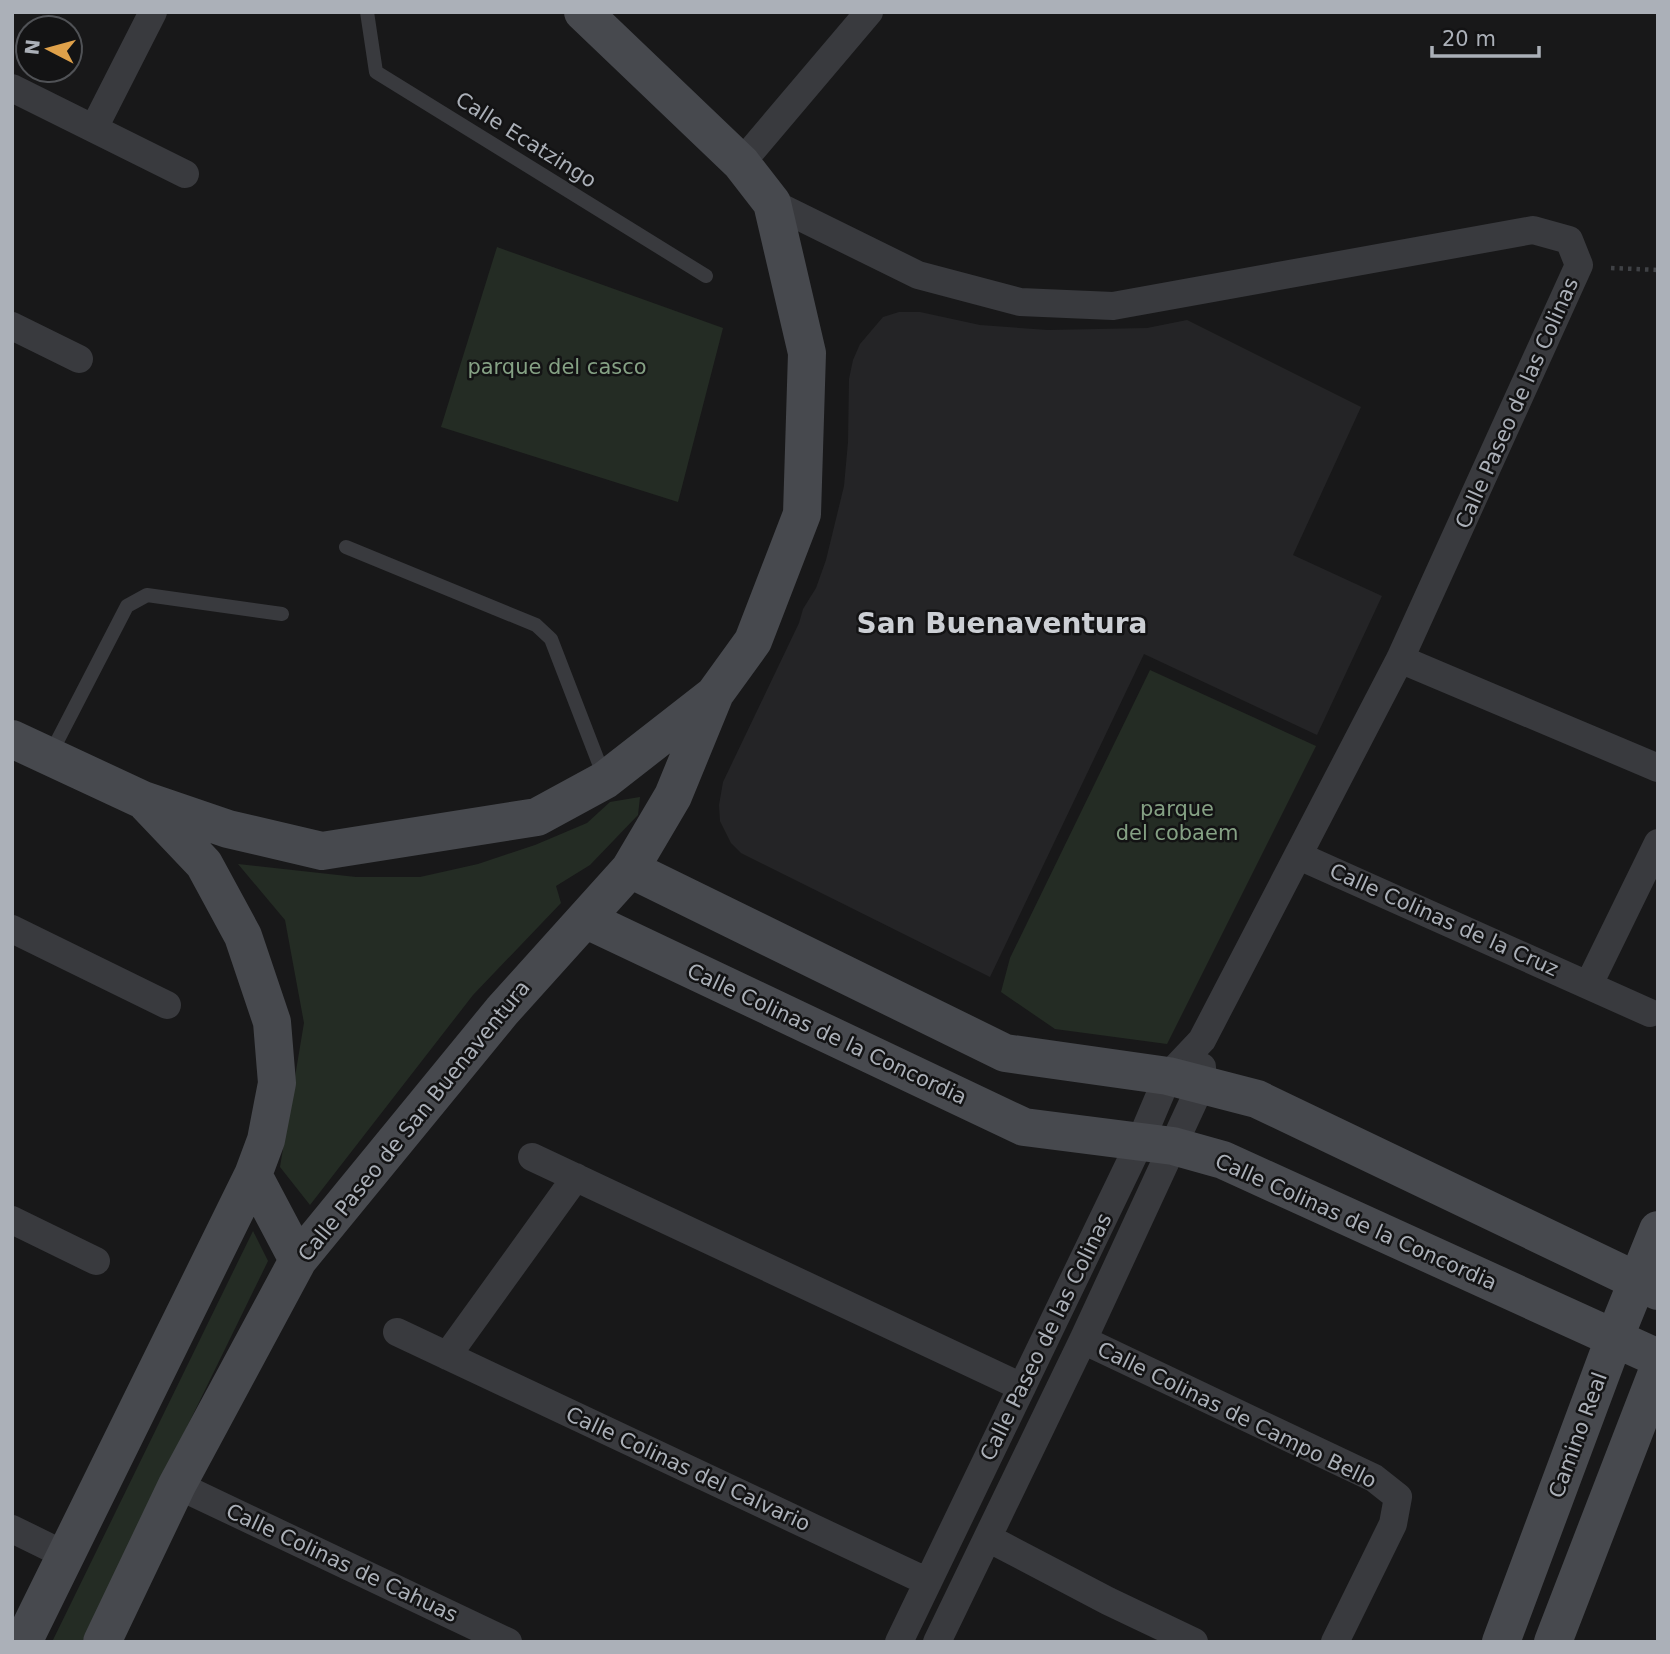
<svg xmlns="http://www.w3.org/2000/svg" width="1670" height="1654" font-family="'DejaVu Sans',sans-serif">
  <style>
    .built { fill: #242426 }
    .green { fill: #242c24 }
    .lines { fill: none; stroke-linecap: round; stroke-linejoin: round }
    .path { stroke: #3f4145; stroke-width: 4.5; stroke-dasharray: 3.5 5; stroke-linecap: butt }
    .lane { stroke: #393a3e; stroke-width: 14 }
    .street { stroke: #393a3e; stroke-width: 28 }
    .secondary { stroke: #47494e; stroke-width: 38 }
    .labels { text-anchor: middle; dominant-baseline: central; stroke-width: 5; stroke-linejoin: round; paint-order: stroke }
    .street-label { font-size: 21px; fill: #abb0b8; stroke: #131314 }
    .park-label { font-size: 21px; fill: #85a184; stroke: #131314 }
    .district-label { font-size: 28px; font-weight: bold; fill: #cccfd4; stroke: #131314 }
  </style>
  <rect width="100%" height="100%" fill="#181819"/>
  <path class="built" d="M899,312h21l60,13 68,5 99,-2 40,-8 174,87 -68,148 89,41 -65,139 -173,-81 -154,323 -249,-124 -10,-10 -11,-22 -1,-16 4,-23 76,-159 4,-14 13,-21 10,-28 18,-74 4,-44 1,-63 4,-19 7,-16 23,-27z"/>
  <path class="green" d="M497,247l226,81 -45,174 -237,-75z
    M1150,670l166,76 -149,298 -112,-15 -54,-37 9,-34z
    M640,797l-2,18 -48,50 -34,21 5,17 -88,92 -163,210 -30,-38 24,-144 -19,-103 -47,-56 118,13h64l58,-13 57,-19 52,-22 23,-21z
    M253,1231l15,30 -186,381h-30z"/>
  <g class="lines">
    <path class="path" d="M1611,268l47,2"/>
    <path class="lane" d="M367,12l9,60 330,204
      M346,547l190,78 15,14 54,140
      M50,755l77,-149 20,-11 135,19"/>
    <path class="street" d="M12,88l173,86
      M94,128l59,-116
      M741,163l128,-151
      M772,203l146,72 102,27 93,4 420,-76 36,10 10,25 -179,394 -198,381 -34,36 -28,66 -241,500
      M12,326l67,33
      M1400,659l258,109
      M1299,856l351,157
      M12,929l155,76
      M1589,984l69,-141
      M532,1157l490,230
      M12,1220l84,41
      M397,1332l531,250
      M1083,1340l291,138 24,19 -5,27 -58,118
      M447,1356l129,-179
      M177,1485l331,157
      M12,1529l53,26
      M988,1538l120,63 86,41
      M937,1642l146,-302 119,-257v-16"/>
    <path class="secondary" d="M12,739l131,61 85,29 94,22 215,-34 68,-37 109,-85 39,-54 49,-127 5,-161 -35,-150 -31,-40 -158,-151
      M630,869l375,184 163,23 89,23 401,192
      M585,919l439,208 149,19 50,14 435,198
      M253,1175l45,85
      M23,1642l230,-467 13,-35 11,-57 -5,-61 -29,-86 -39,-72 -57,-60
      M102,1642l75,-157 121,-225 204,-249 128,-142 43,-73 41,-100
      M1501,1642l113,-303 44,-109
      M1553,1642l105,-272"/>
  </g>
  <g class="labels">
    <g class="street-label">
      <text transform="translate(526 140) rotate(32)">Calle Ecatzingo</text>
      <text transform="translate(1517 403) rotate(-66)">Calle Paseo de las Colinas</text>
      <text transform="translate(1444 920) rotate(24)">Calle Colinas de la Cruz</text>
      <text transform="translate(827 1034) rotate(25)">Calle Colinas de la Concordia</text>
      <text transform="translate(414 1121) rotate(-51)">Calle Paseo de San Buenaventura</text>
      <text transform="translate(1356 1222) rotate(24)">Calle Colinas de la Concordia</text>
      <text transform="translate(1046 1337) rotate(-64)">Calle Paseo de las Colinas</text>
      <text transform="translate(1237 1415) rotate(26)">Calle Colinas de Campo Bello</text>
      <text transform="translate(1578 1435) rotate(-70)">Camino Real</text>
      <text transform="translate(688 1469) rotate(25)">Calle Colinas del Calvario</text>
      <text transform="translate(342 1563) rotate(25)">Calle Colinas de Cahuas</text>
    </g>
    <g class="park-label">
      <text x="557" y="367">parque del casco</text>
      <text x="1177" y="809">parque<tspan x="1177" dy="24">del cobaem</tspan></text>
    </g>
    <g class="district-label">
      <text x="1002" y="623">San Buenaventura</text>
    </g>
  </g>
  <rect width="1670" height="1654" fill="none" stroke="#abb0b8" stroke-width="28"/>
  <g transform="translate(49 49) rotate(276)"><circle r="33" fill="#131314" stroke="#505256" stroke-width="2"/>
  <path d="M0-5L12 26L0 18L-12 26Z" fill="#dfa14a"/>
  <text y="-10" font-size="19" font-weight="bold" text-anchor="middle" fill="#abb0b8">N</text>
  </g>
  <path d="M1432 46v10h107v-10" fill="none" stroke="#abb0b8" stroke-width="3.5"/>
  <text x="1442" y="46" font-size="21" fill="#abb0b8" stroke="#131314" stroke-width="5" paint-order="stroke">20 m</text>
</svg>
